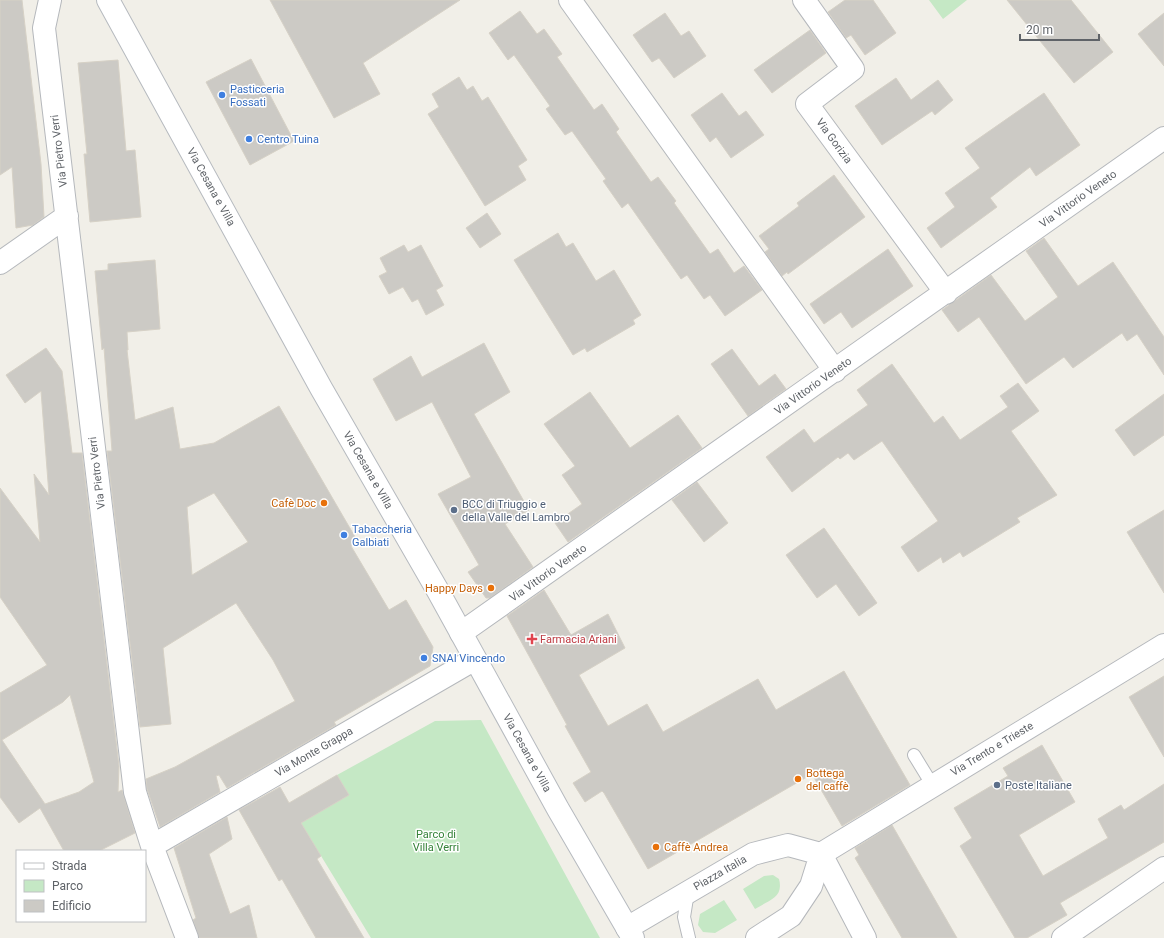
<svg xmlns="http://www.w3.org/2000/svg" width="1164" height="938" font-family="Roboto,sans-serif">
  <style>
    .green { fill: #c5e8c5 }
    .building { fill: #cccac5; stroke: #d6d1c6; fill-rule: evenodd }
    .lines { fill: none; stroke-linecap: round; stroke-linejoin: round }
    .service-casing { stroke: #b5b8bc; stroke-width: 14 }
    .minor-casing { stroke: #b5b8bc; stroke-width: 24 }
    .tertiary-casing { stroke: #b5b8bc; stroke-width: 24 }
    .secondary-casing { stroke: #b6babf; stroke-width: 24 }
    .service { stroke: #fff; stroke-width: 12 }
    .minor { stroke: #fff; stroke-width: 22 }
    .tertiary { stroke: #fff; stroke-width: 22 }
    .secondary { stroke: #fff; stroke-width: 22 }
    .shop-dot { fill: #3f7fe0; stroke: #fff; stroke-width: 1.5 }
    .food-dot { fill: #e8710a; stroke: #fff; stroke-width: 1.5 }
    .service-dot { fill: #5c6f8a; stroke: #fff; stroke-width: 1.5 }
    .health-dot { fill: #e0444e; stroke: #fff; stroke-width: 1.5 }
    .labels { text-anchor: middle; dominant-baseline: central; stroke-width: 3; stroke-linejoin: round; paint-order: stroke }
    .shop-label { font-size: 11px; fill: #366cbe; stroke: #fff; text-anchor: start }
    .street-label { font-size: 11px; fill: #5f6368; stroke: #fff }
    .food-label { font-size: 11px; fill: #c56008; stroke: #fff; text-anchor: end }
    .service-label { font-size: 11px; fill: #4e5e75; stroke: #fff; text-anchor: start }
    .health-label { font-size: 11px; fill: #be3a42; stroke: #fff; text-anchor: start }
    .park-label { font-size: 11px; fill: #348238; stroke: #fff }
  </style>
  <rect width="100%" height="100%" fill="#f1efe8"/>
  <path class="green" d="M929,0h38l-24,19z
    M481,720l119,218h-229l-70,-115 48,-28 -12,-20 98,-54z
    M773,875l6,4c5,19 -10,21 -24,30l-12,-20 21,-13z
    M724,900l13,20 -22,13 -12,-1 -5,-7 2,-11z"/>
  <path class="building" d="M0,0h22l19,164 3,53 -11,8 -17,3 -4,-61 -12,8z
    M270,0h190l-97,63 17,31 -46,24z
    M845,0h28l23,33 -31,22 -14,-20 -5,3 -18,-26z
    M1007,0h64l42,52 -39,31z
    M520,11l17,23 7,-5 18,25 -5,3 37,53 8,-6 17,25 -3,3 35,50 7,-5 18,24 -2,2 36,51 8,-5 16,24 10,-7 18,24 -37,26 -15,-21 -6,4 -17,-24 -6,4 -53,-76 -6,5 -19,-27 3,-2 -34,-48 -7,4 -19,-26 4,-3 -36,-51 -6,5 -19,-27z
    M665,13l16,23 8,-5 17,25 -32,22 -15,-20 -7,4 -19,-27z
    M1164,13v53l-26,-32z
    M810,30l16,23 -54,40 -18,-23z
    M251,59l43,82 -44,24 -44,-83z
    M118,60l8,91 9,-1 6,67 -51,5 -6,-68h3l-9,-91z
    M459,77l8,13 6,-4 9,15 6,-4 39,63 -9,6 8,14 -41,26 -57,-92 11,-7 -7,-13z
    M896,78l15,22 27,-20 15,20 -18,15 -3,-4 -50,34 -27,-39z
    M722,93l17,23 7,-5 18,24 -33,23 -15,-21 -6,5 -19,-27z
    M1044,93l36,52 -44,31 -6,-9 -40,31 7,9 -56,41 -14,-20 28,-21 -10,-14 35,-25 -15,-20z
    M834,175l31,42 -77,57 -1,-2 -5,4 -17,-24 4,-3 -10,-13 40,-30 -2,-3z
    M487,213l14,21 -21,14 -14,-20z
    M558,233l8,14 7,-4 23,38 18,-11 27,45 -8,5 2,4 -48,28 -2,-4 -12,7 -59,-95z
    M1044,238l34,48 35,-24 51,75v38l-27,-41 -10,7 -5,-8 -49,35 -9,-11 -38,27 -47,-67 -21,15 -16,-22 49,-35 34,46 33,-24 -32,-46z
    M404,245l4,7 13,-7 22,41 -7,4 8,15 -18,10 -8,-16 -6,3 -9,-15 -14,7 -10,-18 8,-4 -7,-14z
    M888,249l25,37 -61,42 -11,-16 -17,12 -14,-20z
    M155,260l5,69 -33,3 1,18h-1l8,70 38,-13 7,42 34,-6 65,-37 79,136 -7,4 38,64 17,-10 27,47 -3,19 -96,56 2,3 -109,63 -8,-13 -3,1 4,16 -60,35 -13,-38 -1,-10 29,-12 120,-66 -22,-41 -37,-57 -73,45 8,76 -31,3 -33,-276h5l-8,-103 -2,2 -7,-79 13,-1v-6zM214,493l34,49 -56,33 -5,-68z
    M484,343l26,49 -36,22 55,96 -24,14 28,43 -43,31h-4l-18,-26 11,-7 -41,-71 33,-17 -39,-75 -36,19 -23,-42 38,-23 11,21z
    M46,348l16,23 10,82h10l37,313 -1,26 4,-2 13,43 -36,18h-35l-24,-43 -21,15 -19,-26v-104l47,-28 -47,-68v-109l40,54 -6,-68 15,21 -8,-104 -16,12 -19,-28zM70,695l24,87 -15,10 -34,12 -43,-64 61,-38z
    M732,349l27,37 16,-12 11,15 -38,27 -37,-52z
    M892,364l42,59 9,-7 17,24 48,-33 -8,-11 18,-13 21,28 -28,20 46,64 -40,23 3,4 -57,35 -3,-5 -17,11 -2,-6 -23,15 -17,-25 37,-26 -56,-80 -28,19 -6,-7 -8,6 -2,-2 -46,35 -26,-35 38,-28 10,14 54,-38 -11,-15z
    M590,392l40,56 48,-33 24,33 -134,94 -13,-19 27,-19 -20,-29 13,-9 -31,-42z
    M1164,394v41l-30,21 -19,-26z
    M697,482l31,41 -24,19 -32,-42z
    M1164,510v83l-37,-61z
    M824,528l53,75 -18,13 -23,-32 -19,14 -31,-43z
    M544,590l27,45 37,-21 17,34 -46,27 29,51 39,-22 16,28 95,-53 18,31 68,-39 66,114 -68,41 -30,-52 -164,95 -44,-76 -2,-2 -17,11 -12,-19 18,-11 -26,-46 2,-1 -60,-109z
    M1164,676v81l-35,-60z
    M1042,745l33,57 -56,33 24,41 65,-38 -10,-19 23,-14 3,5 40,-26v58l-104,61 7,12 -40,23h-12l-55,-92 12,-8 -18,-30 54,-32 -5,-8z
    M337,775l12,20 -48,28 20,33 -4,3 47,79h-48l-34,-59 -3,2 -40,-71 41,-23 9,16z
    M227,817l5,22 -23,15 21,60 19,-9 8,33h-58l-6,-18 3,-2 -22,-70z
    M892,825l65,113h-55l-47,-80 4,-3 -4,-7z"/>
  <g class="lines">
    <g class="service-casing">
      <path id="service" d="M914,755l19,31
        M688,892l-4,25 5,21"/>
    </g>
    <g class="minor-casing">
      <path id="minor" d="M50,0l-6,28 91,764 17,54 35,92
        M570,0l265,371
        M804,0l49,69 -46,35 139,189
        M0,263l67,-47
        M461,633l703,-495
        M152,846l323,-187
        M821,854l44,84
        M1063,938l101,-70"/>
    </g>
    <g class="tertiary-casing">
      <path id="tertiary" d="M821,854l343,-209
        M627,928l126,-74 35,-9 33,9
        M757,938l34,-22 20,-30 10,-32"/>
    </g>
    <g class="secondary-casing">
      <path id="secondary" d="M108,0l213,388 117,203 120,218 75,129"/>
    </g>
    <use href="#service" class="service"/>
    <use href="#minor" class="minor"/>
    <use href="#tertiary" class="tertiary"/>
    <use href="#secondary" class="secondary"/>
  </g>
  <g class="shop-dot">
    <circle cx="222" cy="95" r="4"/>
    <circle cx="249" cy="139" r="4"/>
    <circle cx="344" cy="535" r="4"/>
    <circle cx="424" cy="658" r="4"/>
  </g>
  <g class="food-dot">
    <circle cx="324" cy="503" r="4"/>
    <circle cx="491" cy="588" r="4"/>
    <circle cx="798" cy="779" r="4"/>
    <circle cx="656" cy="847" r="4"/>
  </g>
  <g class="service-dot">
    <circle cx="454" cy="510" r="4"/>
    <circle cx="997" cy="785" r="4"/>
  </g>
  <path class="health-dot" d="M530 633h4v4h4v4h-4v4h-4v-4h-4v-4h4z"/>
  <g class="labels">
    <g class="shop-label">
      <text x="230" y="89">Pasticceria<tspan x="230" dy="13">Fossati</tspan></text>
      <text x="257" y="139">Centro Tuina</text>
      <text x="352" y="529">Tabaccheria<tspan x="352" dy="13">Galbiati</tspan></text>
      <text x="432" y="658">SNAI Vincendo</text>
    </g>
    <g class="street-label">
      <text transform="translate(834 141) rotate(54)">Via Gorizia</text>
      <text transform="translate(59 151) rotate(-97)">Via Pietro Verri</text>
      <text transform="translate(211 187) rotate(61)">Via Cesana e Villa</text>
      <text transform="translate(1078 199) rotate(-35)">Via Vittorio Veneto</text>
      <text transform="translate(813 386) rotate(-35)">Via Vittorio Veneto</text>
      <text transform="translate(368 470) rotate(60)">Via Cesana e Villa</text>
      <text transform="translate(97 473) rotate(-97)">Via Pietro Verri</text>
      <text transform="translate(548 573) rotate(-35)">Via Vittorio Veneto</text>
      <text transform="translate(992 749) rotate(-31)">Via Trento e Trieste</text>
      <text transform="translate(314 752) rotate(-30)">Via Monte Grappa</text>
      <text transform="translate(527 753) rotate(61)">Via Cesana e Villa</text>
      <text transform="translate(720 873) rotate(-30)">Piazza Italia</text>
    </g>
    <g class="food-label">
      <text x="316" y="503">Cafè Doc</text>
      <text x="483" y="588">Happy Days</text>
      <text x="806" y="773" text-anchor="start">Bottega<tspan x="806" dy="13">del caffè</tspan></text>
      <text x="664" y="847" text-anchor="start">Caffè Andrea</text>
    </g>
    <g class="service-label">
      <text x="462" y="504">BCC di Triuggio e<tspan x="462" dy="13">della Valle del Lambro</tspan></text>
      <text x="1005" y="785">Poste Italiane</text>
    </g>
    <g class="health-label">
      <text x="540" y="639">Farmacia Ariani</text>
    </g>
    <g class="park-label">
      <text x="436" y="834">Parco di<tspan x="436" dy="13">Villa Verri</tspan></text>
    </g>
  </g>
  <rect x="16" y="850" width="130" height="72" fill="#ffffff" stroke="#bfc1c3"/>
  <rect x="24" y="863" width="20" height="6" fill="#ffffff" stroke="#bfc1c3"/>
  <text x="52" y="870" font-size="12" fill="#5f6368">Strada</text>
  <rect x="24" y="880" width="20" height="12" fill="#c5e8c5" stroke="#bfc1c3"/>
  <text x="52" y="890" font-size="12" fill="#5f6368">Parco</text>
  <rect x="24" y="900" width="20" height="12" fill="#cccac5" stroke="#bfc1c3"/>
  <text x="52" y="910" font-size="12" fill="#5f6368">Edificio</text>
  <path d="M1020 34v6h79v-6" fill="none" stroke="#5f6368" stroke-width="2"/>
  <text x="1026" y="34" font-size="12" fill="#5f6368" stroke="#ffffff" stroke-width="3" paint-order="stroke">20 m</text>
</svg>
